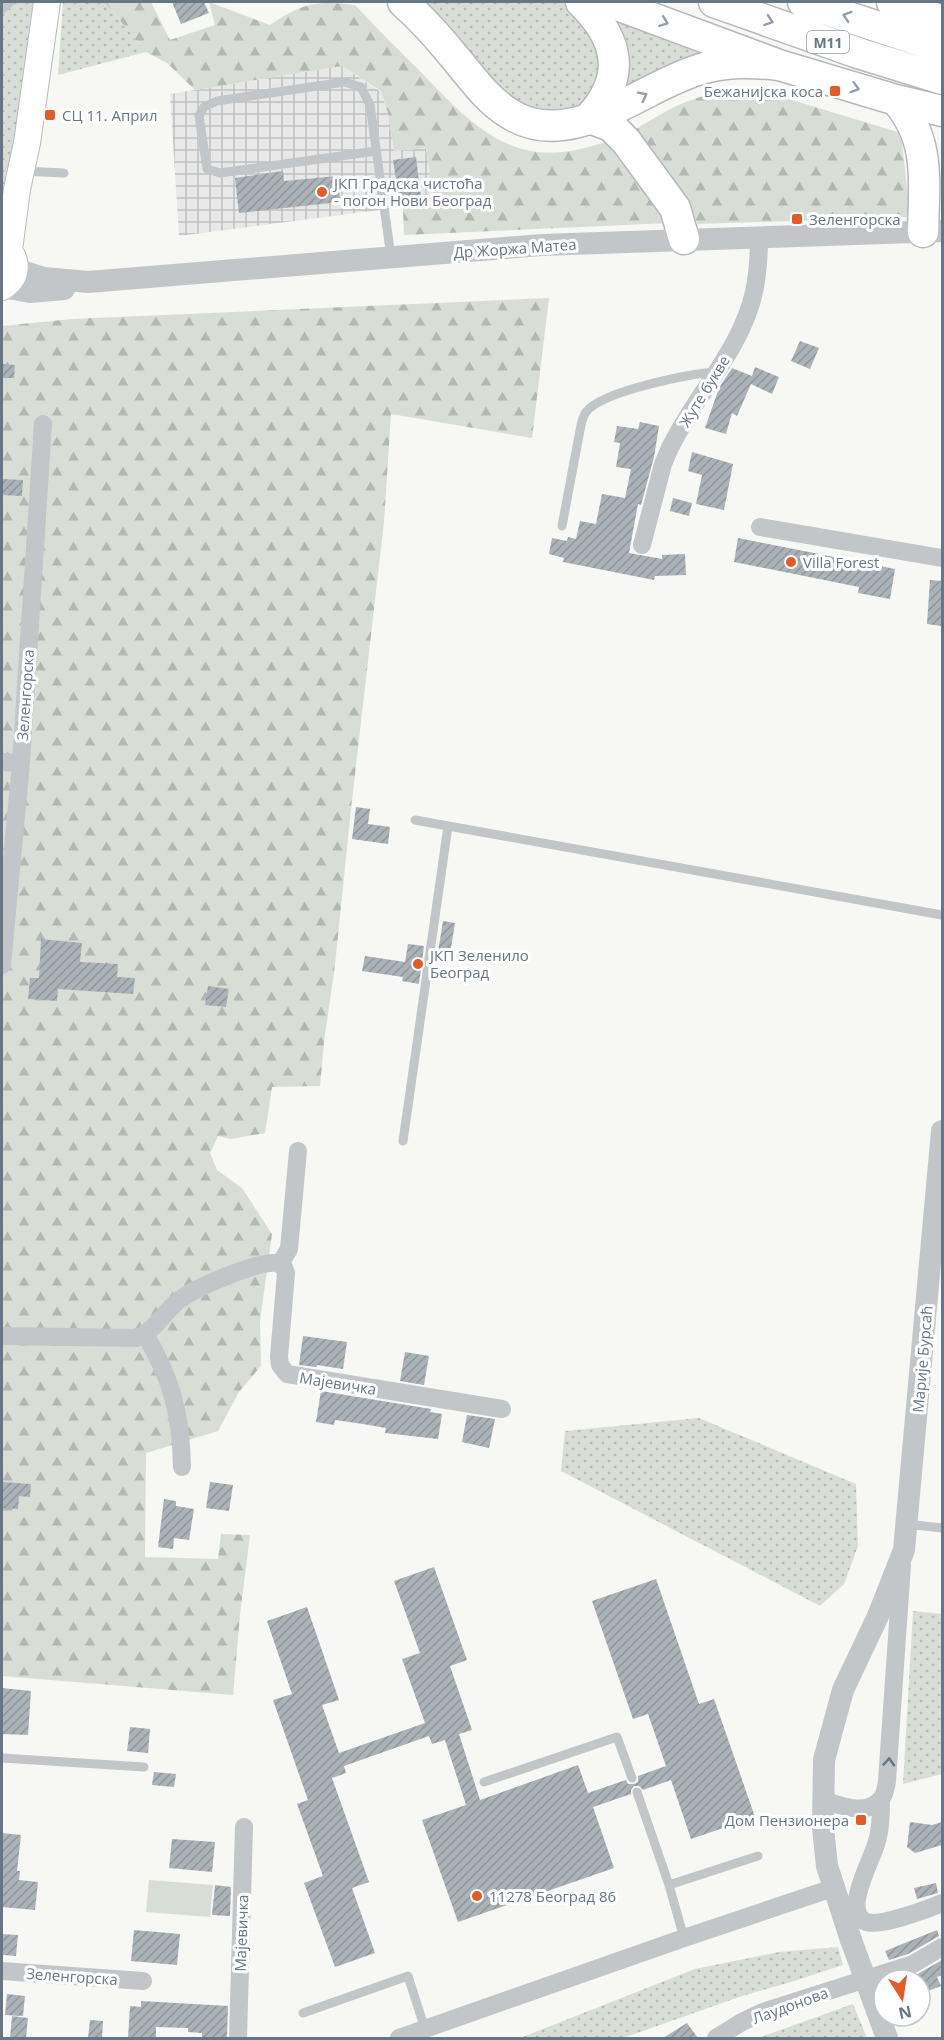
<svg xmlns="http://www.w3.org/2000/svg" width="944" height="2040" font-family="'Open Sans',sans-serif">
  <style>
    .industrial { fill: url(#industrial-grid) }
    .grass { fill: url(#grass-dots) }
    .forest { fill: url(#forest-firs) }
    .pitch { fill: #d8ded5 }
    .building { fill: url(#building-hatch) }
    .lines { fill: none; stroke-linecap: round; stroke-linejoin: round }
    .secondary-casing { stroke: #b6bbc0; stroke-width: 28 }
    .trunk-casing { stroke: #b5b8bc; stroke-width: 33 }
    .service { stroke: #c2c6c9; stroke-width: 9 }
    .minor { stroke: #c2c6c9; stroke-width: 18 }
    .tertiary { stroke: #c2c6c9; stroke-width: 22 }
    .secondary { stroke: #fff; stroke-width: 26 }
    .trunk { stroke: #fff; stroke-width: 30 }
    .tertiary-bridge { stroke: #c2c6c9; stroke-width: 22 }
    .oneway { stroke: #949faa }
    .oneway2 { stroke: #667685 }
    .poi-dot { fill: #e35b27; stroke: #fff; stroke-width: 2 }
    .labels { text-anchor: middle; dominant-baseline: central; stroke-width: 6; stroke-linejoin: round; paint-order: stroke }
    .shield { fill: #fff; stroke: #949faa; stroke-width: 1.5 }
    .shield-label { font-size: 14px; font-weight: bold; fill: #667685 }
    .poi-label { font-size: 15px; fill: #667685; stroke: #fff; text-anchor: start }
    .street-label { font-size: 15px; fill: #667685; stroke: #fff }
  </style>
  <defs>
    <pattern id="industrial-grid" width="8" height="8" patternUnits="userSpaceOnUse" patternTransform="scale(1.5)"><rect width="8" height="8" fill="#e7e8e7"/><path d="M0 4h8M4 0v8" fill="none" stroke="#bfc1c1"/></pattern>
    <pattern id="grass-dots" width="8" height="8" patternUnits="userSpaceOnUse" patternTransform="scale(1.5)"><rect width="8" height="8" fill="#d8ded5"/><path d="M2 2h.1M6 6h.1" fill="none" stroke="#b3b9b2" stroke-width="1.8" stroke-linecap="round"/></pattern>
    <pattern id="forest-firs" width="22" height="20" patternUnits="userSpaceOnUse" patternTransform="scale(1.5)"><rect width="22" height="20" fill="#d8ded5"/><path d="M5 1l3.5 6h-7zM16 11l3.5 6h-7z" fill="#b3b9b2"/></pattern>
    <pattern id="building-hatch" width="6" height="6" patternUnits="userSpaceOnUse" patternTransform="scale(1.5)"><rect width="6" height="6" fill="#abb3b9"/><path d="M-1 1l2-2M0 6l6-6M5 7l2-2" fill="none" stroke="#8f969c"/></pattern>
  </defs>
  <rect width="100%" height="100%" fill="#f7f7f4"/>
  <path class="industrial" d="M342,66l39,26 7,21 6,38 32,-3 8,55 -255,33 -9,-142z"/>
  <path class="grass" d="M2,2h31l-27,195 -4,11z
    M63,2h42l41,50 -88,23z
    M418,2h151l35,49 -1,29 -18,25 -26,6 -20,-1 -44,-19z
    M611,9l107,42 -107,51c21,-42 25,-51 0,-93z
    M699,1418l157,66 2,62 -14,38 -24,22 -259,-135 4,-40z
    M913,1611l29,3v160l-39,10z
    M838,1947l5,18 -52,17 -49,14 -119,42h-103l175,-69 84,-17z
    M853,2004l14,34h-109z"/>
  <path class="forest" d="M105,2h46l19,38 45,-15 -6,-23 61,23c33,-22 45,-25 85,-20 20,21 40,42 61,62 32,33 72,80 121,85 25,3 48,-3 71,-11l61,82 -265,12 -1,-27 31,-5 -8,-55 -32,3 -6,-38 -7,-22 -39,-25 -147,24 -28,-27 -21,-11z
    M749,91l20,2 132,40 9,84 -212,7 -62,-95c43,-26 62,-37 113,-38z
    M549,298l-17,140 -141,-24 -7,108 -33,287 -16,156 -11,77 -4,44 -48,1 -7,46 -34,6 -13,-3 -8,17 7,17 25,18 30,46 -12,87 1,45 -22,26 -21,39 -72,22 -1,104 73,2 3,-25 29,1 -10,80 -7,80 -231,-19v-1350l70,-7z"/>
  <path class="pitch" d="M149,1880l64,5 -3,32 -64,-5z"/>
  <path class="building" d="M172,2h32l5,11 -28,11z
    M416,157l5,41 -22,3 -6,-41z
    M283,171l1,10 54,-5 2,26 -101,11 -4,-35z
    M800,341l19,7 -9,21 -19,-8z
    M2,364l13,1 -1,13h-12z
    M755,367l24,10 -7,17 -21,-10 -14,32 -5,-3 -6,21 -21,-6 14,-40 13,-20 20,8z
    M640,422l19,4 -5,31 -13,48 -3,-1 -9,49 33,6v-4l23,-1 1,21 -31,1 -1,4 -91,-18 1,-4 -15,-4 3,-16 15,3 1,-4 8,2 4,-18 16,3 6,-30 23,4 6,-29 -15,-2 4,-24 -6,-1 3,-16 21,3z
    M692,452l41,12 -9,46 -28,-6 6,-29 -14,-4z
    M2,479l21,1 -1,16 -20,-1z
    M673,498l19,5 -3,13 -19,-5z
    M738,538l157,31 -5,30 -32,-6 1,-6 -125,-25z
    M930,580l12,1v45l-15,-2z
    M356,807l14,2 -2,15 22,3 -2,17 -36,-5z
    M443,921l12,2 -6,37 -12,-2z
    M41,939l41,4 -2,19 38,2 -1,13 18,1 -2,16 -75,-5 -1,12 -29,-2 2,-21h9z
    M408,944l16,2 -5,38 -17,-3 1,-4 -41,-6 3,-15 40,6z
    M208,986l21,3 -3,18 -21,-2z
    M303,1336l44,6 -4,27 -26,-4 -1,2 -17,-2z
    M405,1352l24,4 -5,29 -24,-4z
    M321,1391l110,18 -1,3 12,2 -4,25 -53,-6 1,-5 -23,-4 -28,-4 -1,5 -18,-3z
    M467,1415l28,4 -6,29 -27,-6z
    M2,1482l29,2 -1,13 -11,-1 -1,13 -16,-1z
    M210,1482l23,3 -4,26 -23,-3z
    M164,1499l12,2v5l18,3 -5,31 -15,-2 -1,11 -15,-2z
    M434,1567l33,93 -17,6 22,64 -13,4 21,66 98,-35 10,28 38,-13 2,4h6l4,-2v-6l28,-10 -18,-52 -15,5 -41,-118 64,-22 43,125 15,-5 41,118 -64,22 -20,-59 -28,10 -4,-4h-5l-3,4v4l-38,13 21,61 -156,54 -36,-102 44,-15 -21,-65 -13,4 -3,-8 -85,30 2,7 -14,5 37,104 -17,6 23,65 -40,14 -31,-84 19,-7 -26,-72 11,-4 -35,-100 19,-6 -25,-73 40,-14 32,93 -17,5 17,48 86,-30 -23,-64 18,-6 -26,-72z
    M2,1688l29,3 -3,44 -26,-1z
    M130,1727l20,2 -2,24 -21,-2z
    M154,1772l22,2 -2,13 -22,-2z
    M910,1822l22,3 10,-3v23l-27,8 -8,-6z
    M2,1833l19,2 -4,36h3l-1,9 19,2 -3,28 -33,-3z
    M172,1839l43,3 -3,30 -43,-4z
    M936,1883l2,10 -21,6 -3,-11z
    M215,1885l16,2 -1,29 -18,-1z
    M134,1930l46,4 -3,31 -46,-4z
    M937,1930l2,6 -31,18 -19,6 -4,-9z
    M2,1934l16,1 -2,21 -13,-1z
    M942,1960v15l-5,2 4,9 -18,7 -3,-13h-2l-2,-5z
    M7,1994l18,2 -2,20 -18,-1z
    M141,2001l87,5 -1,32h-25v-5l-14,-1v-4l-32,-1v11h-28l2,-32 11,1z
    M12,2016l16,2 -2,20h-16z
    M90,2020l13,1 -1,17h-14z
    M687,2023l11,15h-35z"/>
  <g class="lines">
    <g class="secondary-casing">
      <path id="secondary" d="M2,246c17,11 17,30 0,41
        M9,250l8,-61 10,-46 20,-141"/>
    </g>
    <g class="trunk-casing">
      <path id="trunk" d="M403,2c19,17 37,37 53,57 17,20 31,41 54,55 61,38 131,-27 188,-44 27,-9 53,-8 81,-5
        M581,2c38,37 46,75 8,116
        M609,2l170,63 117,35 46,11
        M714,2l144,51 84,26
        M803,2l139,46
        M892,2l50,19
        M896,100c35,40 28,82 27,132
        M589,118l22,8 15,15 49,67 9,31"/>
    </g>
    <path class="service" d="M2,9l8,-7
      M376,151l-156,22 -13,-4 -8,-53 5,-9 13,-6 127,-19 17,5 9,18 21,152
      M22,171l42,2
      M562,526l19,-101c1,-4 3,-10 5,-13 16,-21 103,-38 130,-40
      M415,820l527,95
      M403,1141l45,-315
      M906,1524l36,4
      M2,1758l142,9
      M484,1782l133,-45 15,41
      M637,1792l32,93
      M684,1938l-15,-53 89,-29
      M303,2013l105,-37 17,53"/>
    <path class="minor" d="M760,527l182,31
      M642,545l21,-81 6,-14c25,-54 72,-99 85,-158 4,-19 5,-37 5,-55
      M2,762l19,1
      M2,965l19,-202 22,-339
      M280,1264l9,-15 9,-98
      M145,1334c27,46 36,80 37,133
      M2,1336l134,2c19,-7 27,-25 42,-37 16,-13 79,-40 99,-38l7,4 2,6 -7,84 1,8 7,9 215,35
      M881,1799c0,14 0,29 -4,42 -4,18 -36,71 -11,81 14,5 61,-13 76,-19
      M822,1800c18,5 44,17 59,-1 4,-4 5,-12 6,-18l15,-216
      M2,1971l141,10
      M238,2038l6,-211
      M399,2038l285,-100 149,-50
      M716,2038l26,-16 21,-10 150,-48 29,-17"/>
    <path class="tertiary" d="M15,269l29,9 44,4 454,-37 400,-14
      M2,287l28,5 34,-3
      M851,1940l-24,-74 -4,-38 1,-68 19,-70 35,-74 26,-66 38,-419"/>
    <use href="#secondary" class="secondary"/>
    <use href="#trunk" class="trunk"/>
    <path class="tertiary-bridge" d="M851,1940l36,98"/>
  </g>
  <defs><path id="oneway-chevron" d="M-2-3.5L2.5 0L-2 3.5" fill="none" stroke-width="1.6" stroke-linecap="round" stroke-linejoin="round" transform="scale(1.5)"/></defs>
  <g class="oneway">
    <use href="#oneway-chevron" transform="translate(847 16) rotate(-162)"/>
    <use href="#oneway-chevron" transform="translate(769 21) rotate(19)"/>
    <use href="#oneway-chevron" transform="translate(664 22) rotate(21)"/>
    <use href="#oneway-chevron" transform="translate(855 88) rotate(16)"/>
    <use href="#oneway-chevron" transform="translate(643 96) rotate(-27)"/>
  </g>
  <use class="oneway2" href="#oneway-chevron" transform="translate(889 1762) rotate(-86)"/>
  <g class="poi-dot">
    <rect x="829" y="85" width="12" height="12" rx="3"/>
    <rect x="44" y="109" width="12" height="12" rx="3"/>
    <circle cx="322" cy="192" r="6"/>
    <rect x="791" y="213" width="12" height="12" rx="3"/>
    <circle cx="791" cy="562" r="6"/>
    <circle cx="418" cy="964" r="6"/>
    <rect x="855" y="1814" width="12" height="12" rx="3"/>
    <circle cx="477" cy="1896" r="6"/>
  </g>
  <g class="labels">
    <rect class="shield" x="807" y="31" width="42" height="22" rx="4.5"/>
    <g class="shield-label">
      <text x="828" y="42">M11</text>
    </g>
    <g class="poi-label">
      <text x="823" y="91" text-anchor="end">Бежанијска коса</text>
      <text x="62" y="115">СЦ 11. Април</text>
      <text x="334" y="183">ЈКП Градска чистоћа<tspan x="334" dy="17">- погон Нови Београд</tspan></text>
      <text x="809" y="219">Зеленгорска</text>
      <text x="803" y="562">Villa Forest</text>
      <text x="430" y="955">ЈКП Зеленило<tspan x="430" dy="17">Београд</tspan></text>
      <text x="849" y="1820" text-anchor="end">Дом Пензионера</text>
      <text x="489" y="1896">11278 Београд 86</text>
    </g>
    <g class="street-label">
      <text transform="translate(515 248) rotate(-4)">Др Жоржа Матеа</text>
      <text transform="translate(704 391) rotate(-58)">Жуте букве</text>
      <text transform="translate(25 695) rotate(-86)">Зеленгорска</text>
      <text transform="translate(922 1359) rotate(-85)">Марије Бурсаћ</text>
      <text transform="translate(338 1383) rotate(9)">Мајевичка</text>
      <text transform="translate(241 1933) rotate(-88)">Мајевичка</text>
      <text transform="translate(72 1976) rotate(4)">Зеленгорска</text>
      <text transform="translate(790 2005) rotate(-20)">Лаудонова</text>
    </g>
  </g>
  <rect width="944" height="2040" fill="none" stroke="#667685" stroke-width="6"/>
  <g transform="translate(902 1998) rotate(168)"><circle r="28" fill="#ffffff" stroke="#c2c8ce" stroke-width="1.5"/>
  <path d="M0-4.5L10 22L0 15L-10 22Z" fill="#e35b27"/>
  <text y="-9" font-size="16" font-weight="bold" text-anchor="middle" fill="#667685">N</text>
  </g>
</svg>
